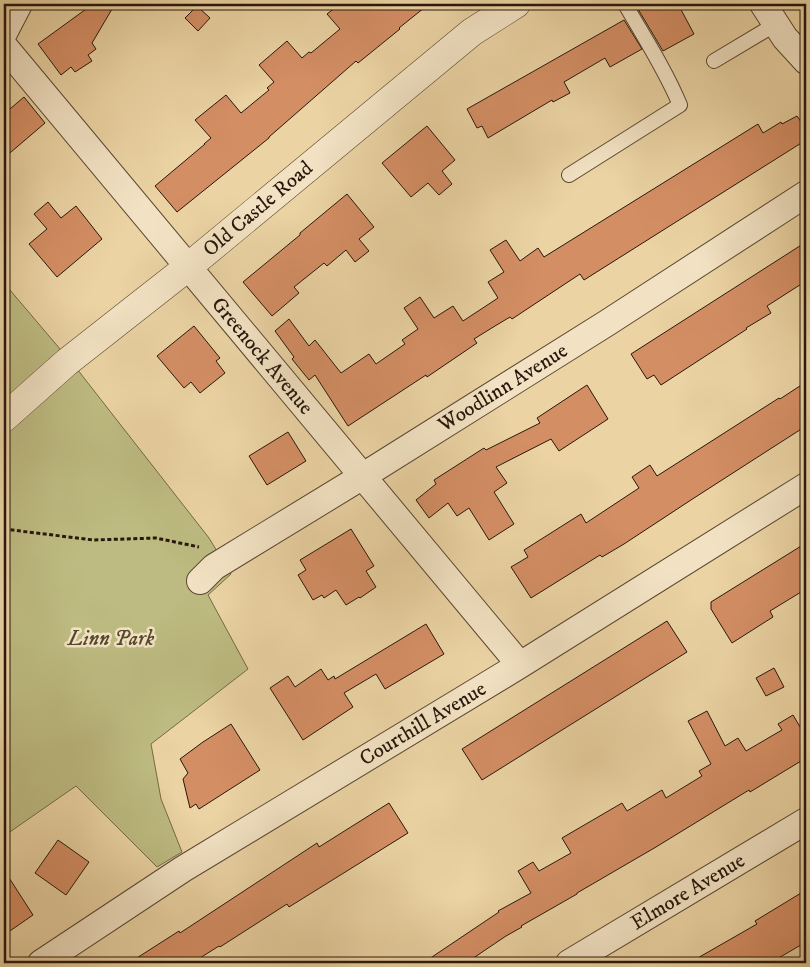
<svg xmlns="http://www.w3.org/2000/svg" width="810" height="967" font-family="'IM FELL DW Pica',serif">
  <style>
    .green { fill: #bdbb81; stroke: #726946 }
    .building { fill: #d48e64; stroke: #28170c }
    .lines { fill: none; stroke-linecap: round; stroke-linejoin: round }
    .service-casing { stroke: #594632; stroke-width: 16 }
    .minor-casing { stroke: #594632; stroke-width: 28 }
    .tertiary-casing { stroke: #594632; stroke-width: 29 }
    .path { stroke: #28170c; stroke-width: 3; stroke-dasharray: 4 2.5; stroke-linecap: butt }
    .service { stroke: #f2e2c3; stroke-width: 14 }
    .minor { stroke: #f2e2c3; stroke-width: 26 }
    .tertiary { stroke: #f2e2c3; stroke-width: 28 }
    .labels { text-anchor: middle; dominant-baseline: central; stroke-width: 5; stroke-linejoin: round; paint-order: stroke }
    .street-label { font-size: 21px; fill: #28170c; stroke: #f2e2c3 }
    .park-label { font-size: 21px; font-style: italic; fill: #55482f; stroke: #f2e2c3 }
  </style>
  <rect width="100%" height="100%" fill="#ebd3a3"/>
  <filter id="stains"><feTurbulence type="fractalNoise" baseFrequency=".004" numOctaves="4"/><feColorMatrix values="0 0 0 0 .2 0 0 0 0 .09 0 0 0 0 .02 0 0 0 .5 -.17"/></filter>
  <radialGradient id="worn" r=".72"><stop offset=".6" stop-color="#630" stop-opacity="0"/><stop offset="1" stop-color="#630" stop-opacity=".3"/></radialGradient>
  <path class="green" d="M4,283l73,86 132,169 22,36 -23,21 40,74 -97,75 10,55 21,53 -25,15 -81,-81 -72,50z"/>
  <path class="building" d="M93,4h22l-23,39 4,6 -8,6 4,6 -17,11 -4,-5 -10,8 -23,-31z
    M340,4h89l-30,24 1,1 -42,34 -2,-2 -87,76v1l-92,74 -22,-26 50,-42h-1l7,-6 -16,-18 31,-25 15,18 28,-23 -2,-2 7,-6 -15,-17 28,-24 15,17 7,-6 2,1 29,-24 -13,-15z
    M635,4h43l16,30 -31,17z
    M197,6l13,12 -12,13 -13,-13z
    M624,20l18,29 -32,18 -5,-9 -41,24 6,11 -17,9 -1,-2 -64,38 -6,-12 -5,2 -10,-19z
    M24,97l21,26 -41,35v-44z
    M797,116l9,13v11l-222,140 -4,-6 -68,45 -2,-2 -15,9 -21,13 3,4 -50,34 -1,-2 -78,51 -33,-51 -6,5 -17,-21 2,-2 -19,-26 14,-12 20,27 6,-6 26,33 28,-19 7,10 29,-20 -3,-4 16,-11 -14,-21 16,-11 14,21 19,-12 10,15 35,-23 -10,-16 16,-10 -14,-22 16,-10 14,21 18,-13 6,9 214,-133 5,9 18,-11 1,2z
    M427,126l28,34 -13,11 10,13 -13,11 -11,-12 -17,14 -29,-34z
    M347,194l27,33 -15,12 10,12 -14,11 -9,-12 -19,16 -3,-3 -30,24 5,6 -27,23 -29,-34 57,-47v-2z
    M48,202l13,16 15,-12 26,33 -45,38 -28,-33 18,-15 -13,-15z
    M806,242v39l-39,25 4,7 -25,15 1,1 -86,56 -7,-10 -7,4 -16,-25z
    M194,326l26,32 -4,3 9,12 -25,20 -9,-11 -7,6 -27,-32z
    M806,382v44l-112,72 -70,46 -22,13 -2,-2 -69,43 -20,-31 17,-10 -4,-7 57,-36 5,9 53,-35 -7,-11 18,-12 7,11 122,-78 1,1z
    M587,385l21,34 -49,32 -8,-12 -55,28 11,16 -13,9 20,32 -25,16 -20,-32 -12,8 -9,-13 -19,15 -13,-18 20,-16 -2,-4 50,-32 2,2 54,-27 -3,-5z
    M288,432l18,29 -39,24 -18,-29z
    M351,529l23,37 -8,5 10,16 -16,11 -1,-1 -13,8 -10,-15 -12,8 -2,-3 -9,5 -15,-25 8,-5 -6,-10z
    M806,543v46l-36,22 3,6 -41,26 -21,-34v-7z
    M667,621l20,31 -205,128 -20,-31z
    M426,624l18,30 -59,35 -9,-15 -32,19 9,14 -50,33 -33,-52 18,-12 7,11 26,-18 7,11 6,-4 1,3z
    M774,668l10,19 -18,9 -10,-18z
    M707,711l18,35 13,-8 8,13 36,-21 -4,-6 15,-9 13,22v21l-56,34 -1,-2 -93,57 -79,46v1l-56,32 1,1 -16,9 -40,27h-43l76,-51 -1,-1 33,-18 -13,-22 15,-9 6,9 32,-18 -9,-15 60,-35 5,8 35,-21 4,8 36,-22 -3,-5 12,-7 -23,-43z
    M231,724l29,46 -61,39 -3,-5 -6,4 -7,-29 5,-6 -8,-14 23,-17z
    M389,803l19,30 -119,74 -2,-3 -67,43 -1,-1 -27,17h-63l50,-32 1,2 137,-90 2,4z
    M58,840l31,22 -23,33 -31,-22z
    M4,870l29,45 -29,20z
    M806,890v52l-36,21h-81l68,-39 -2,-3z"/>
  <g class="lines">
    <g class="service-casing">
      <path id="service" d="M714,61l62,-37
        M569,175l111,-70c-15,-36 -36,-68 -55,-101"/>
    </g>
    <g class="minor-casing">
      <path id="minor" d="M763,4l22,34 21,23
        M4,33l15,-29
        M4,46l516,619
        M200,581l14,-14 149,-91 244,-153 199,-129
        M41,963l142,-94 337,-204 286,-179
        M569,963l237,-142"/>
    </g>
    <g class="tertiary-casing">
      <path id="tertiary" d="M4,418l63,-56 121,-95 284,-235 44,-28"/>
    </g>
    <path class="path" d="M4,529l89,11 63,-2 43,9"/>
    <use href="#service" class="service"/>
    <use href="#minor" class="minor"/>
    <use href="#tertiary" class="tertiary"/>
  </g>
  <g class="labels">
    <g class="street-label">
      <text transform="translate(258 209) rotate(-40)">Old Castle Road</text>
      <text transform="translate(262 356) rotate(50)">Greenock Avenue</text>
      <text transform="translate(503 388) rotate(-32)">Woodlinn Avenue</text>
      <text transform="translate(423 724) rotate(-31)">Courthill Avenue</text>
      <text transform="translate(688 892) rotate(-31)">Elmore Avenue</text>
    </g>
    <g class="park-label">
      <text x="111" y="639">Linn Park</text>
    </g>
  </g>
  <rect width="810" height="967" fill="none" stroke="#ebd3a3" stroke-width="20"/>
  <rect x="5" y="5" width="800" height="957" fill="none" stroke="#28170c" stroke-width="2.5"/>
  <rect x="10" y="10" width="790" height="947" fill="none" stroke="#28170c"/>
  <rect width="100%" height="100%" filter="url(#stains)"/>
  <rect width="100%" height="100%" fill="url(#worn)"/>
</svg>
